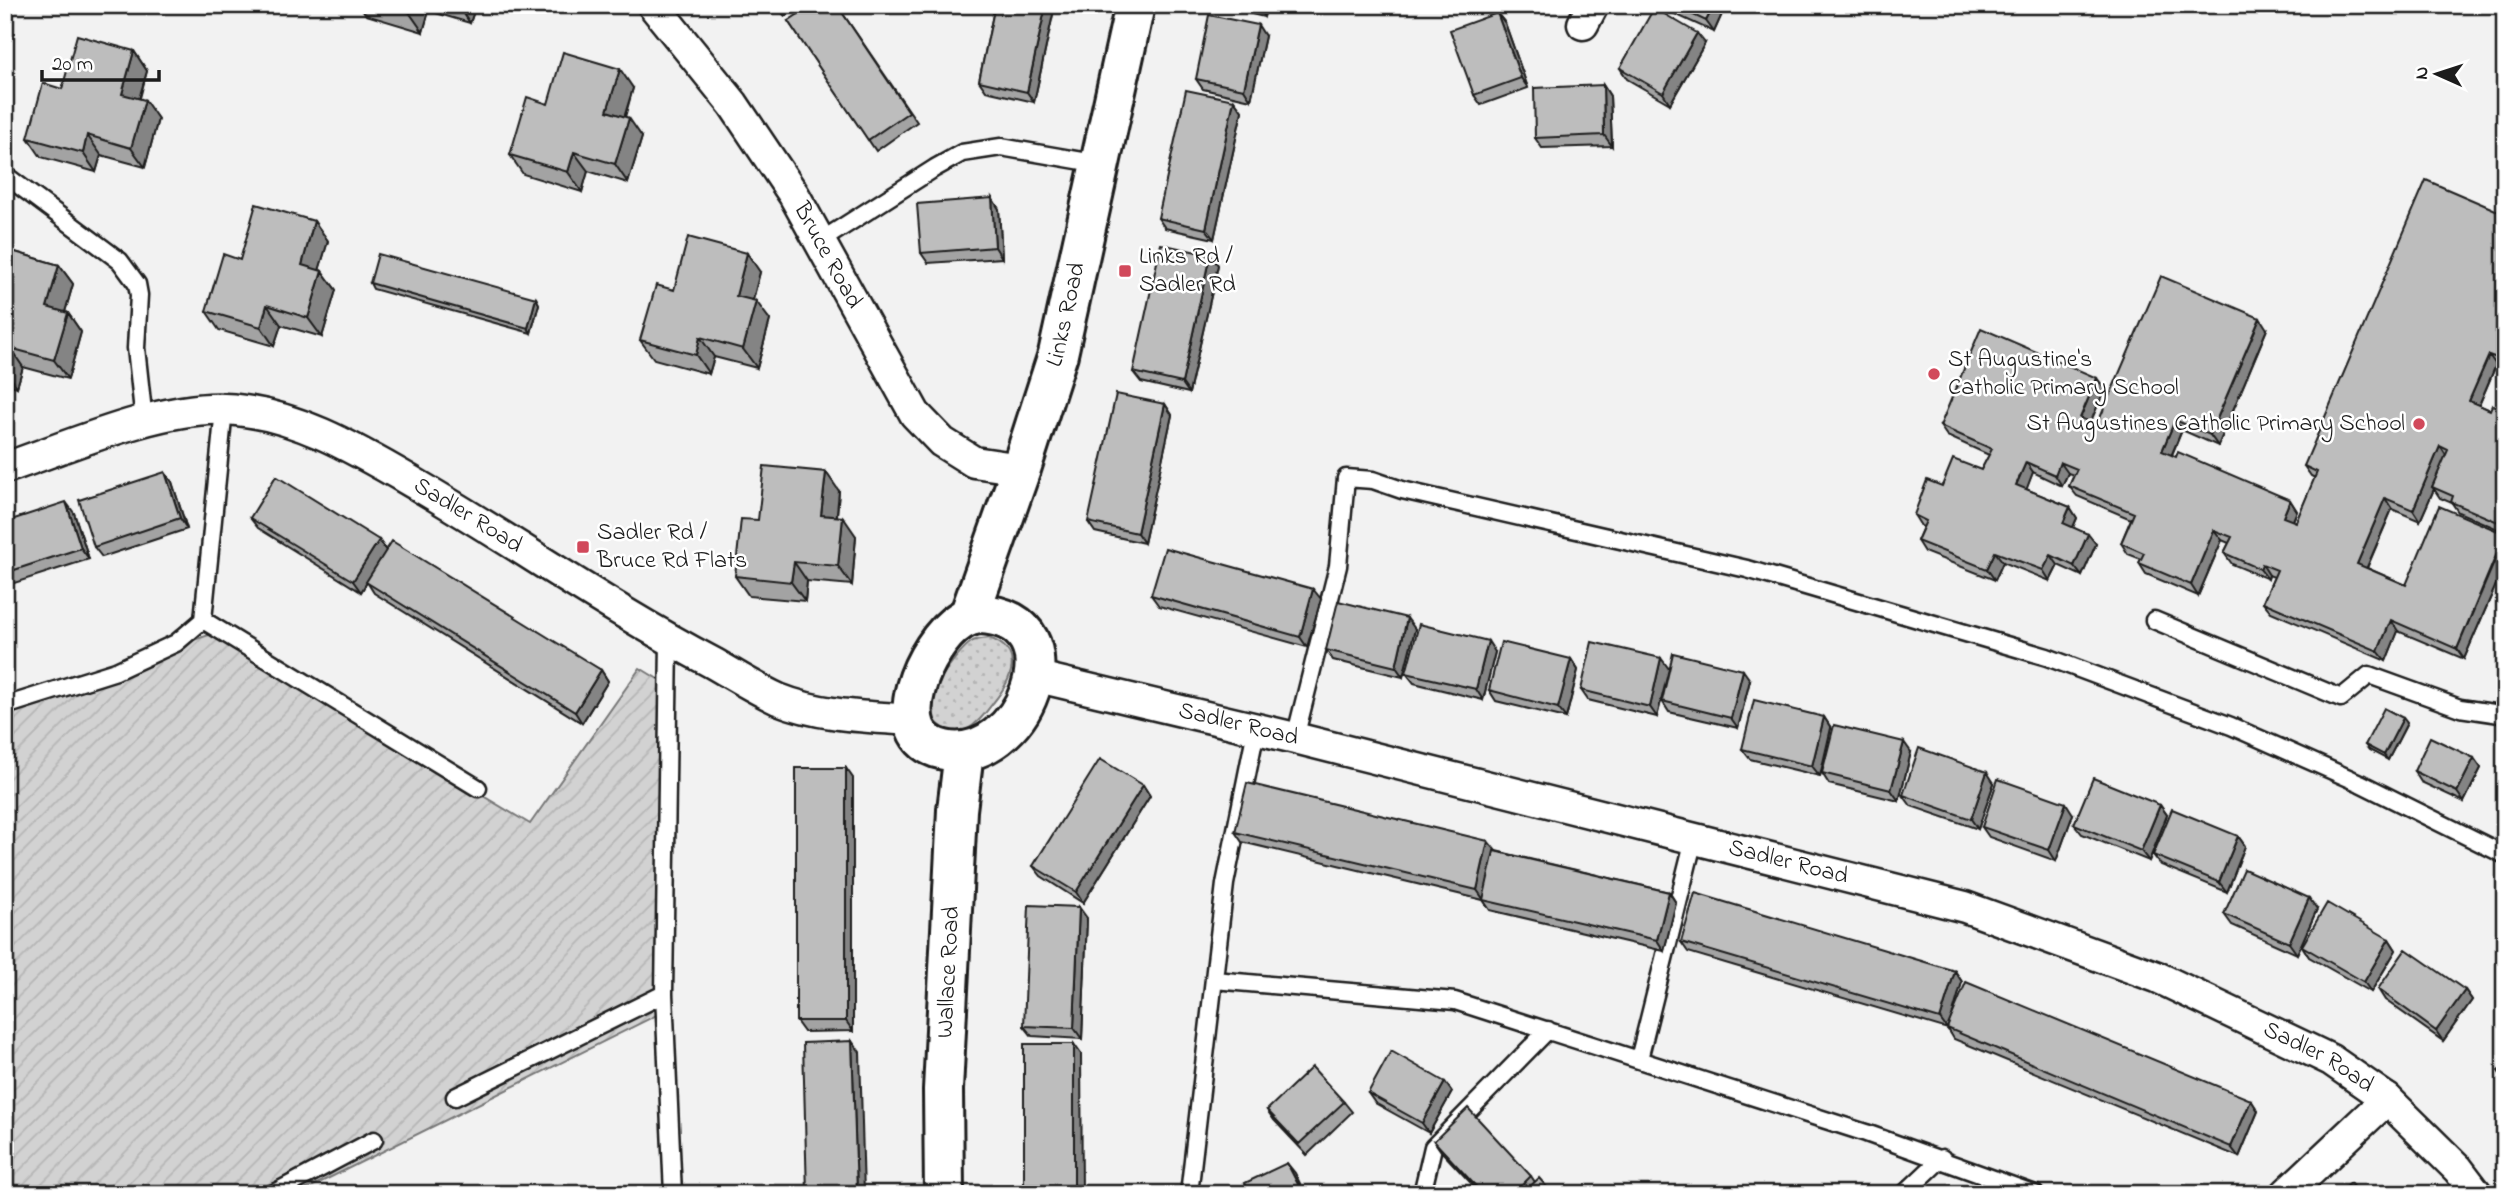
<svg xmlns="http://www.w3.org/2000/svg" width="2510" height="1199" font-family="'Indie Flower',sans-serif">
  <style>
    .grass { fill: url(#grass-dots); stroke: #777; stroke-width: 2 }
    .garden { fill: url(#garden-furrows); stroke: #777; stroke-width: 2 }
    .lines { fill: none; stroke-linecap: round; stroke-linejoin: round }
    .lane-casing { stroke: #1c1c1c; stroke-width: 21 }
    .street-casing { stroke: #1c1c1c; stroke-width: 35 }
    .secondary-casing { stroke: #1c1c1c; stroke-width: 44 }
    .lane { stroke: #fff; stroke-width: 16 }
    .street { stroke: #fff; stroke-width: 30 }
    .secondary { stroke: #fff; stroke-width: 38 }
    .wall { fill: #a3a3a3; stroke: #1c1c1c; stroke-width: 2 }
    .shaded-wall { fill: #848484; stroke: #1c1c1c; stroke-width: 2 }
    .building { fill: #bdbdbd; stroke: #1c1c1c; stroke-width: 2 }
    .poi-dot { fill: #d1495b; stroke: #fff; stroke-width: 2.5 }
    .labels { text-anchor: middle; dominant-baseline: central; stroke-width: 5; stroke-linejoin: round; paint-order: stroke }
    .street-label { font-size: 24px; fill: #1c1c1c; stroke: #fff }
    .poi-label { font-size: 24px; fill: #1c1c1c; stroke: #fff; text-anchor: start }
  </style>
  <defs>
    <pattern id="grass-dots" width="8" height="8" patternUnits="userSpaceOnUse" patternTransform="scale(1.75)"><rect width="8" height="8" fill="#d2d2d2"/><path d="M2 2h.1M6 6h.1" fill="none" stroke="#b4b4b4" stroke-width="1.8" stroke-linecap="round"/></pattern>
    <pattern id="garden-furrows" width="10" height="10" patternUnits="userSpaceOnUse" patternTransform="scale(1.75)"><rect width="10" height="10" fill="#d2d2d2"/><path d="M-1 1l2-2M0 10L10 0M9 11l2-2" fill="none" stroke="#b4b4b4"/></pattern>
  </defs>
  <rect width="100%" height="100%" fill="#f2f2f2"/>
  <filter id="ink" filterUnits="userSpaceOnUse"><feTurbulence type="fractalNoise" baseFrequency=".0143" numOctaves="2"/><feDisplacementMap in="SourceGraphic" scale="14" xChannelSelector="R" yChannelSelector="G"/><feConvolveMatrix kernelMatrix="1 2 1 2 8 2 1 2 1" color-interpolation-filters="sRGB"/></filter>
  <g filter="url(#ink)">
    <path class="grass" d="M989,638c37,13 22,43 4,65 -7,9 -15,21 -27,27 -7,3 -19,1 -25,-4 -9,-6 -13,-19 -10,-29 3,-13 30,-49 42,-56 5,-2 11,-2 16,-3z"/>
    <path class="garden" d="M212,634l318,190 110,-156 36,22 -5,318 -374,186h-292v-494z"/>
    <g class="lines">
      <g class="lane-casing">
        <path id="lane" d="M5,175l115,86 17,23 2,11 -3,53 8,73
          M819,242l116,-74 27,-15 39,-6 99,17
          M203,620l275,168
          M2154,620l187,78 28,-23 91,33 40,6 5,-3
          M669,640l-5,354 9,200
          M5,706l111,-35 60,-28 27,-23 21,-211
          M1295,738l43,-172 8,-88 27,2 29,10 345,79 300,88 184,69 129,57 145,72
          M1214,980l241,21 411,132 169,61
          M1639,1059l55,-220
          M455,1097l209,-103
          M272,1194l102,-54
          M1189,1194l36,-310 31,-154
          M1422,1194l11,-47 115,-117
          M1904,1194l38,-36"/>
      </g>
      <g class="street-casing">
        <g id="street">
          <path id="s1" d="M653,5l80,99 61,91 121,219 27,28 32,20 47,7"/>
          <path d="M1583,24l10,-19"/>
          <path id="s2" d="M5,468c62,-21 155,-62 219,-59 71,3 135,42 195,77 99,58 193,124 294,177 21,12 43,26 65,36 42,17 90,18 135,21"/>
          <path id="s3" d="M1034,676l261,62 670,169 192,70 174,83 56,39 71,70 19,25"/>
          <path d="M2286,1194l101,-95"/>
        </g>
      </g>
      <g class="secondary-casing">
        <g id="secondary">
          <path d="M980,614c103,5 42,153 -36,136 -62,-13 -19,-107 16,-129 6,-4 13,-6 20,-7z"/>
          <path id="s4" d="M969,616l52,-147 37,-115 77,-349"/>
          <path id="s5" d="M944,1194l-1,-104 14,-280 7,-58"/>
        </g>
      </g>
      <use href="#lane" class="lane"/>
      <use href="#street" class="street"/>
      <use href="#secondary" class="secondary"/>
    </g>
    <path class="wall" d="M359,5h117l-6,18 -41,-12 -6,21 -57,-17z
      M775,5h23l-13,11z
      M837,5l80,117 -41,29 -88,-130z
      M995,5h60l-21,97 -48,-11 -7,-10z
      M1215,5h52l-3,12z
      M1664,5h62l-12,27 -46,-21z
      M1497,13l8,10 23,65 -47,17 -7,-10z
      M1265,36l-14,64 -48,-11 -7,-10z
      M1705,43l-35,61 -43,-25 -7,-11z
      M134,51l13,20 -7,27 18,21 -13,48 -44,-12 -5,17 -55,-15 -13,-19 34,-49z
      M1603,85l7,11 2,50 -70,2 -7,-10z
      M633,88l-8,29 17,20 -14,46 -40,-12 -6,21 -59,-18 -13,-19 38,-51z
      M1234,100l8,11 -28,128 -49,-11 -7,-10z
      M992,198l7,11 3,49 -74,5 -7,-10z
      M2505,214v155l-9,-4 -17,40 11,5h15v122l-47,-20 -6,-9 -12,-5 -6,-9 -14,32 -28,-12 -25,59 39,17 99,-51v30l-41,95 -66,-28 -12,30 -115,-49 -8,-10 11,-25 -5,-2 -1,4 -36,-15 -8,-11 5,-10 -7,-3 -24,56 -52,-22 -7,-11 2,-4 -13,-5 -7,-11 10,-24 -54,-23 -8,-10 5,-11 -6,-2 -6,13 -29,-14 -7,17 44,18 7,11 -4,9 23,17 -14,32 -24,-11 -8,16 -47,-19 -8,18 -71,-28 -7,-11 6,-14 -2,-1 -7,-11 28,-29 39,-16 8,-15 -42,-19 -7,-10 165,-37 -15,33 7,3 170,-96 -49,117 -36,-16 -10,25 118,45 7,11 -4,10 3,1 19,-44 -4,-2 -7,-10z
      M314,221l14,20 -9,29 3,1 14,19 -14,47 -41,-12 -7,21 -55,-16 -13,-19 34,-51z
      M5,249l54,16 14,19 -8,28 3,1 13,19 -13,47 -45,-12 -6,20 -12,-4z
      M1210,255l8,10 -29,128 -48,-11 -8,-10z
      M760,272l-7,28 17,20 -13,48 -43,-11 -5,17 -55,-15 -14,-19 34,-50z
      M370,283l166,15 3,6 -8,29 -158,-44z
      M1165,404l7,11 -28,128 -49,-11 -7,-10z
      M172,482l15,47 -85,28 -8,-10z
      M839,491l-2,25 19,20 -4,49 -45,-4 -2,20 -56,-5 -14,-20 23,-56z
      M74,513l15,46 -84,27v-64z
      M250,518l129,22 7,10 215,120 7,11 -26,42 -208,-130 -7,-11 -6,10 -103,-64z
      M1151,595l170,4 -14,48 -148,-41z
      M1415,629l-12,48 -70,-17 -7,-10z
      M1495,652l-12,48 -69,-17 -8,-10z
      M1571,659l7,11 -12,48 -70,-17 -7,-11z
      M1669,669l-12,48 -69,-17 -7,-10z
      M1750,680l-12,48 -69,-16 -7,-11z
      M1824,717l7,11 -11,48 -70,-17 -8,-10z
      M2403,718l4,5 -19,37 -19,-10 -4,-5z
      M1911,752l-12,49 -70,-17 -7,-11z
      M2481,768l-17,34 -43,-20 -7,-11z
      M853,778v253l-49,1 -8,-11z
      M1994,783l-16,46 -67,-23 -8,-11z
      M1143,785l7,11 -67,107 -42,-27 -8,-10z
      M2160,805l7,10 -18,46 -67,-27 -8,-10z
      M2073,814l-17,47 -67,-24 -7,-10z
      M1235,832l261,19 173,41 7,11 -12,48 -174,-41 -7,-10 -241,-58z
      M2238,836l7,10 -18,46 -66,-27 -8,-10z
      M2317,909l-20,45 -65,-29 -8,-11z
      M1087,918l-5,121 -50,-3 -8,-10z
      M2389,939l7,11 -25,42 -62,-35 -7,-11z
      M1681,942l274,29 7,11 -11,36 300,82 7,11 -19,46 -285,-118 -6,-10 -260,-77z
      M2378,989l87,1 7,10 -29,41 -58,-41z
      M1445,1082l7,10 -23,41 -54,-30 -7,-10z
      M1344,1102l8,10 -45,43 -33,-35 -7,-10z
      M1434,1141l97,35 4,6 18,12h-72l-40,-43z"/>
    <path class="shaded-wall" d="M411,5h14l4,6 -6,21 -14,-20z
      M458,5h18l-6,18z
      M1046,5h9l-21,97 -7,-10z
      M1257,5h10l-3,12 -7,-11z
      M1714,5h12l-12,27 -8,-11z
      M1497,13l8,10 23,65 -7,-10z
      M1258,25l7,11 -14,64 -7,-11z
      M1697,33l8,10 -35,61 -7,-11z
      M134,51l13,20 -12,42 -13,-19z
      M620,69l13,19 -13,43 -13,-20z
      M1603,85l7,11 2,50 -8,-11z
      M145,100l13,19 -13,48 -14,-19z
      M1234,100l8,11 -28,128 -8,-10z
      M629,118l13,19 -14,46 -13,-19z
      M87,135l14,20 -5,17 -13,-19z
      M574,152l14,19 -6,21 -14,-20z
      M992,198l7,11 3,49 -7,-11z
      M314,221l14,20 -13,43 -13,-19z
      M747,253l13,19 -11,43 -13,-19z
      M1210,255l8,10 -29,128 -7,-10z
      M59,265l14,19 -12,42 -14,-19z
      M322,271l14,19 -14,47 -14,-19z
      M536,298l3,6 -8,29 -3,-5z
      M756,301l14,19 -13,48 -14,-19z
      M267,305l14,20 -7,21 -13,-19z
      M68,313l13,19 -13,47 -14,-19z
      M2260,318l7,11 -49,117 -8,-11z
      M700,337l14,20 -5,17 -13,-19z
      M10,348l13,19 -6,20 -12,-18v-6z
      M2489,355l7,10 -20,47 -7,-11z
      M2097,378l8,11 -17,39 -8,-10z
      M1165,404l7,11 -28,128 -7,-10z
      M2175,420l7,10 -13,31 -7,-10z
      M2440,446l7,11 -15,30 2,2 -14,32 -7,-11z
      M2026,462l7,10 -9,24 -8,-11z
      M2060,462l8,11 -6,13 -7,-11z
      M165,472l7,10 15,47 -7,-11z
      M826,472l13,19 -4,43 -14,-19z
      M2385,498l7,11 -28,65 -7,-10z
      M2290,500l7,11 -7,16 -7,-10z
      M66,502l8,11 15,46 -8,-11z
      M2070,507l7,11 -7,16 -7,-11z
      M843,517l13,19 -4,49 -14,-19z
      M2214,530l8,10 -24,56 -7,-11z
      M2088,534l8,10 -14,32 -8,-10z
      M2505,537v27l-41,95 -7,-10z
      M379,540l7,11 -25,41 -8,-11z
      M1995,552l8,10 -8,18 -8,-11z
      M2051,555l7,10 -8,16 -7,-11z
      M794,562l13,19 -2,20 -14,-19z
      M2262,564l7,11 -1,4 -8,-10z
      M1313,589l8,10 -14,48 -7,-10z
      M1407,618l8,11 -12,48 -7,-10z
      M2391,620l7,11 -12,30 -8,-10z
      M1488,641l7,11 -12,48 -7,-11z
      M1661,658l8,11 -12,48 -7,-10z
      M1571,659l7,11 -12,48 -8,-10z
      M601,670l7,11 -26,42 -7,-11z
      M1743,670l7,10 -12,48 -7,-10z
      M1824,717l7,11 -11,48 -8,-10z
      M2403,718l4,5 -19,37 -4,-5z
      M1904,742l7,10 -12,49 -8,-11z
      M2474,758l7,10 -17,34 -7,-10z
      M846,768l7,10v253l-7,-10z
      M1987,772l7,11 -16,46 -7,-10z
      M1143,785l7,11 -67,107 -7,-11z
      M2066,803l7,11 -17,47 -7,-11z
      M2160,805l7,10 -18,46 -8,-10z
      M2238,836l7,10 -18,46 -8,-10z
      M1488,841l8,10 -12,49 -7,-10z
      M1669,892l7,11 -12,48 -7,-11z
      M2309,898l8,11 -20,45 -8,-11z
      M1079,907l8,11 -5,121 -8,-11z
      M2389,939l7,11 -25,42 -7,-10z
      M1955,971l7,11 -14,48 -8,-11z
      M2465,990l7,10 -29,41 -7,-10z
      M852,1041l8,11 4,142h-7z
      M1074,1044l7,10 1,140h-8z
      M1445,1082l7,10 -23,41 -7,-10z
      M2251,1100l7,11 -19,46 -8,-10z
      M1287,1163l8,10 10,21h-2z"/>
    <path class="building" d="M385,5h26l-2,7z
      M812,5h25l72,107 -41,28 -80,-119z
      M995,5h51l-19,87 -48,-11z
      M1672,5h42l-8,16z
      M1654,8l43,25 -34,60 -43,-25z
      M1497,13l24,65 -47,17 -24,-65z
      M1209,15l49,10 -14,64 -48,-10z
      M77,35l57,16 -12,43 23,6 -14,48 -44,-13 -4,18 -55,-15 15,-55 19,6z
      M563,52l57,17 -13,42 22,7 -14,46 -41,-12 -6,20 -58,-17 17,-58 21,7z
      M1603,85l1,50 -69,3 -1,-50z
      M1186,90l48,10 -28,129 -48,-11z
      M2426,180l79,34v147l-16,-6 -20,46 21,9 2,-5 13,5v115l-54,-23 2,-6 -21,-9 16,-37 -8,-4 -27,64 -28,-12 -28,66 49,21 33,-79 66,28 -48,115 -66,-29 -13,31 -115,-49 14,-32 -15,-6 -2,5 -36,-16 8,-16 -18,-7 -23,55 -52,-22 5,-10 -23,-10 13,-30 -65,-27 8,-17 -17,-7 -5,13 -29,-13 -10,23 54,22 -7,16 25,11 -14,32 -23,-11 -8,15 -48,-18 -8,17 -70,-28 9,-20 -12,-6 13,-35 15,6 11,-27 28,11 11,-21 -52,-23 41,-98 116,50 -17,40 17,7 64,-149 99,42 -50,117 -35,-15 -13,31 14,6 2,-5 112,48 -7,17 13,5 21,-50 -13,-6z
      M992,198l3,49 -74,6 -4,-49z
      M256,204l58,17 -12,44 20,6 -14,47 -41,-13 -6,22 -55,-16 17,-57 17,6z
      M688,237l59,16 -11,43 20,5 -13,48 -43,-12 -4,18 -56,-15 16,-55 18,5z
      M1161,244l49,11 -28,128 -49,-11z
      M5,249l54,16 -12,42 21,6 -14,47 -44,-12 -5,15z
      M378,254l158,44 -8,30 -158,-45z
      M1116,394l49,10 -28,129 -49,-11z
      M764,466l62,6 -5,43 22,2 -5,49 -44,-4 -3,20 -56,-6 6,-57 17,1z
      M165,472l15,46 -86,29 -15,-47z
      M276,476l103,64 -26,41 -103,-63z
      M66,502l15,46 -76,25v-51z
      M392,541l209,129 -26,42 -209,-130z
      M1165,548l148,41 -13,48 -149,-42z
      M1338,601l69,17 -11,49 -70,-17z
      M1419,624l69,17 -12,48 -70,-16z
      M1501,642l70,17 -13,49 -69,-18z
      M1592,642l69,16 -11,49 -69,-17z
      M1673,653l70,17 -12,48 -69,-17z
      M1754,700l70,17 -12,49 -70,-17z
      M2384,708l19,10 -19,37 -19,-10z
      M1834,725l70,17 -13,48 -69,-17z
      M2430,737l44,21 -17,34 -43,-21z
      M1919,748l68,24 -16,47 -68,-24z
      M1100,759l43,26 -67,107 -43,-26z
      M796,768h50v253h-50z
      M2093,778l67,27 -19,46 -67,-27z
      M1998,779l68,24 -17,47 -67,-23z
      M1247,783l241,58 -11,49 -242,-58z
      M2172,809l66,27 -19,46 -66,-27z
      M1494,851l175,41 -12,48 -174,-40z
      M2244,869l65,29 -20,45 -65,-29z
      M1695,893l260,78 -15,48 -259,-77z
      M2327,903l62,36 -25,43 -62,-36z
      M1029,905l50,2 -5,121 -50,-2z
      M2406,949l59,41 -29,41 -58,-42z
      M1966,982l285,118 -20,47 -284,-119z
      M852,1041l5,153h-50l-4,-151z
      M1024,1044h50v150h-50z
      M1391,1051l54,31 -23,41 -54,-30z
      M2505,1066v15l-7,-10z
      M1312,1067l32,35 -45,42 -32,-34z
      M1468,1108l63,68 -18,18h-30l-49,-53z
      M1287,1163l16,31h-53l-5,-11z
      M1539,1178l14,16h-31z
      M2350,1183l9,11h-23z"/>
  </g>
  <g class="poi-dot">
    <rect x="1118" y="264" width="14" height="14" rx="3.5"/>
    <circle cx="1934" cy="374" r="7"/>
    <circle cx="2419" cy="424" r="7"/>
    <rect x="576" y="540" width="14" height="14" rx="3.5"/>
  </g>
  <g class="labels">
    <g class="street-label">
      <text stroke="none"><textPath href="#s1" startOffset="306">Bruce Road</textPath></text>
      <text stroke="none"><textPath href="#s4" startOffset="317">Links Road</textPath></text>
      <text stroke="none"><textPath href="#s2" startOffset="497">Sadler Road</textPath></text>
      <text stroke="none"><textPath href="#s3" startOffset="210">Sadler Road</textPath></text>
      <text stroke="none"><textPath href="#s3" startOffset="777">Sadler Road</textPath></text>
      <text stroke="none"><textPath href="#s5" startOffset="222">Wallace Road</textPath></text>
      <text stroke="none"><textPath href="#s3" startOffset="1344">Sadler Road</textPath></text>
    </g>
    <g class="poi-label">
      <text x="1139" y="257">Links Rd /<tspan x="1139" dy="28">Sadler Rd</tspan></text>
      <text x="1948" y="360">St Augustine's<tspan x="1948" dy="28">Catholic Primary School</tspan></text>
      <text x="2405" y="424" text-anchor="end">St Augustines Catholic Primary School</text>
      <text x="597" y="533">Sadler Rd /<tspan x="597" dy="28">Bruce Rd Flats</tspan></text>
    </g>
  </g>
  <rect width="2510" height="1199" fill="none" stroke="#fff" stroke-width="28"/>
  <rect x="14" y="14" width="2482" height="1171" fill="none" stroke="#1c1c1c" stroke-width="2.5" filter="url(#ink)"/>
  <g transform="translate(2437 74) rotate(273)" stroke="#ffffff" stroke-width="5" paint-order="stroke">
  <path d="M0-5L12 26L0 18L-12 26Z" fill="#1c1c1c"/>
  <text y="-10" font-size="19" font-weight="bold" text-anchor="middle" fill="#1c1c1c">N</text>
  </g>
  <path d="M42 70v10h117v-10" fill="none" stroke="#1c1c1c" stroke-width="3.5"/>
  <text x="52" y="70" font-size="21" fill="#1c1c1c" stroke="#ffffff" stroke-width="5" paint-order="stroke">20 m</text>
</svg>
